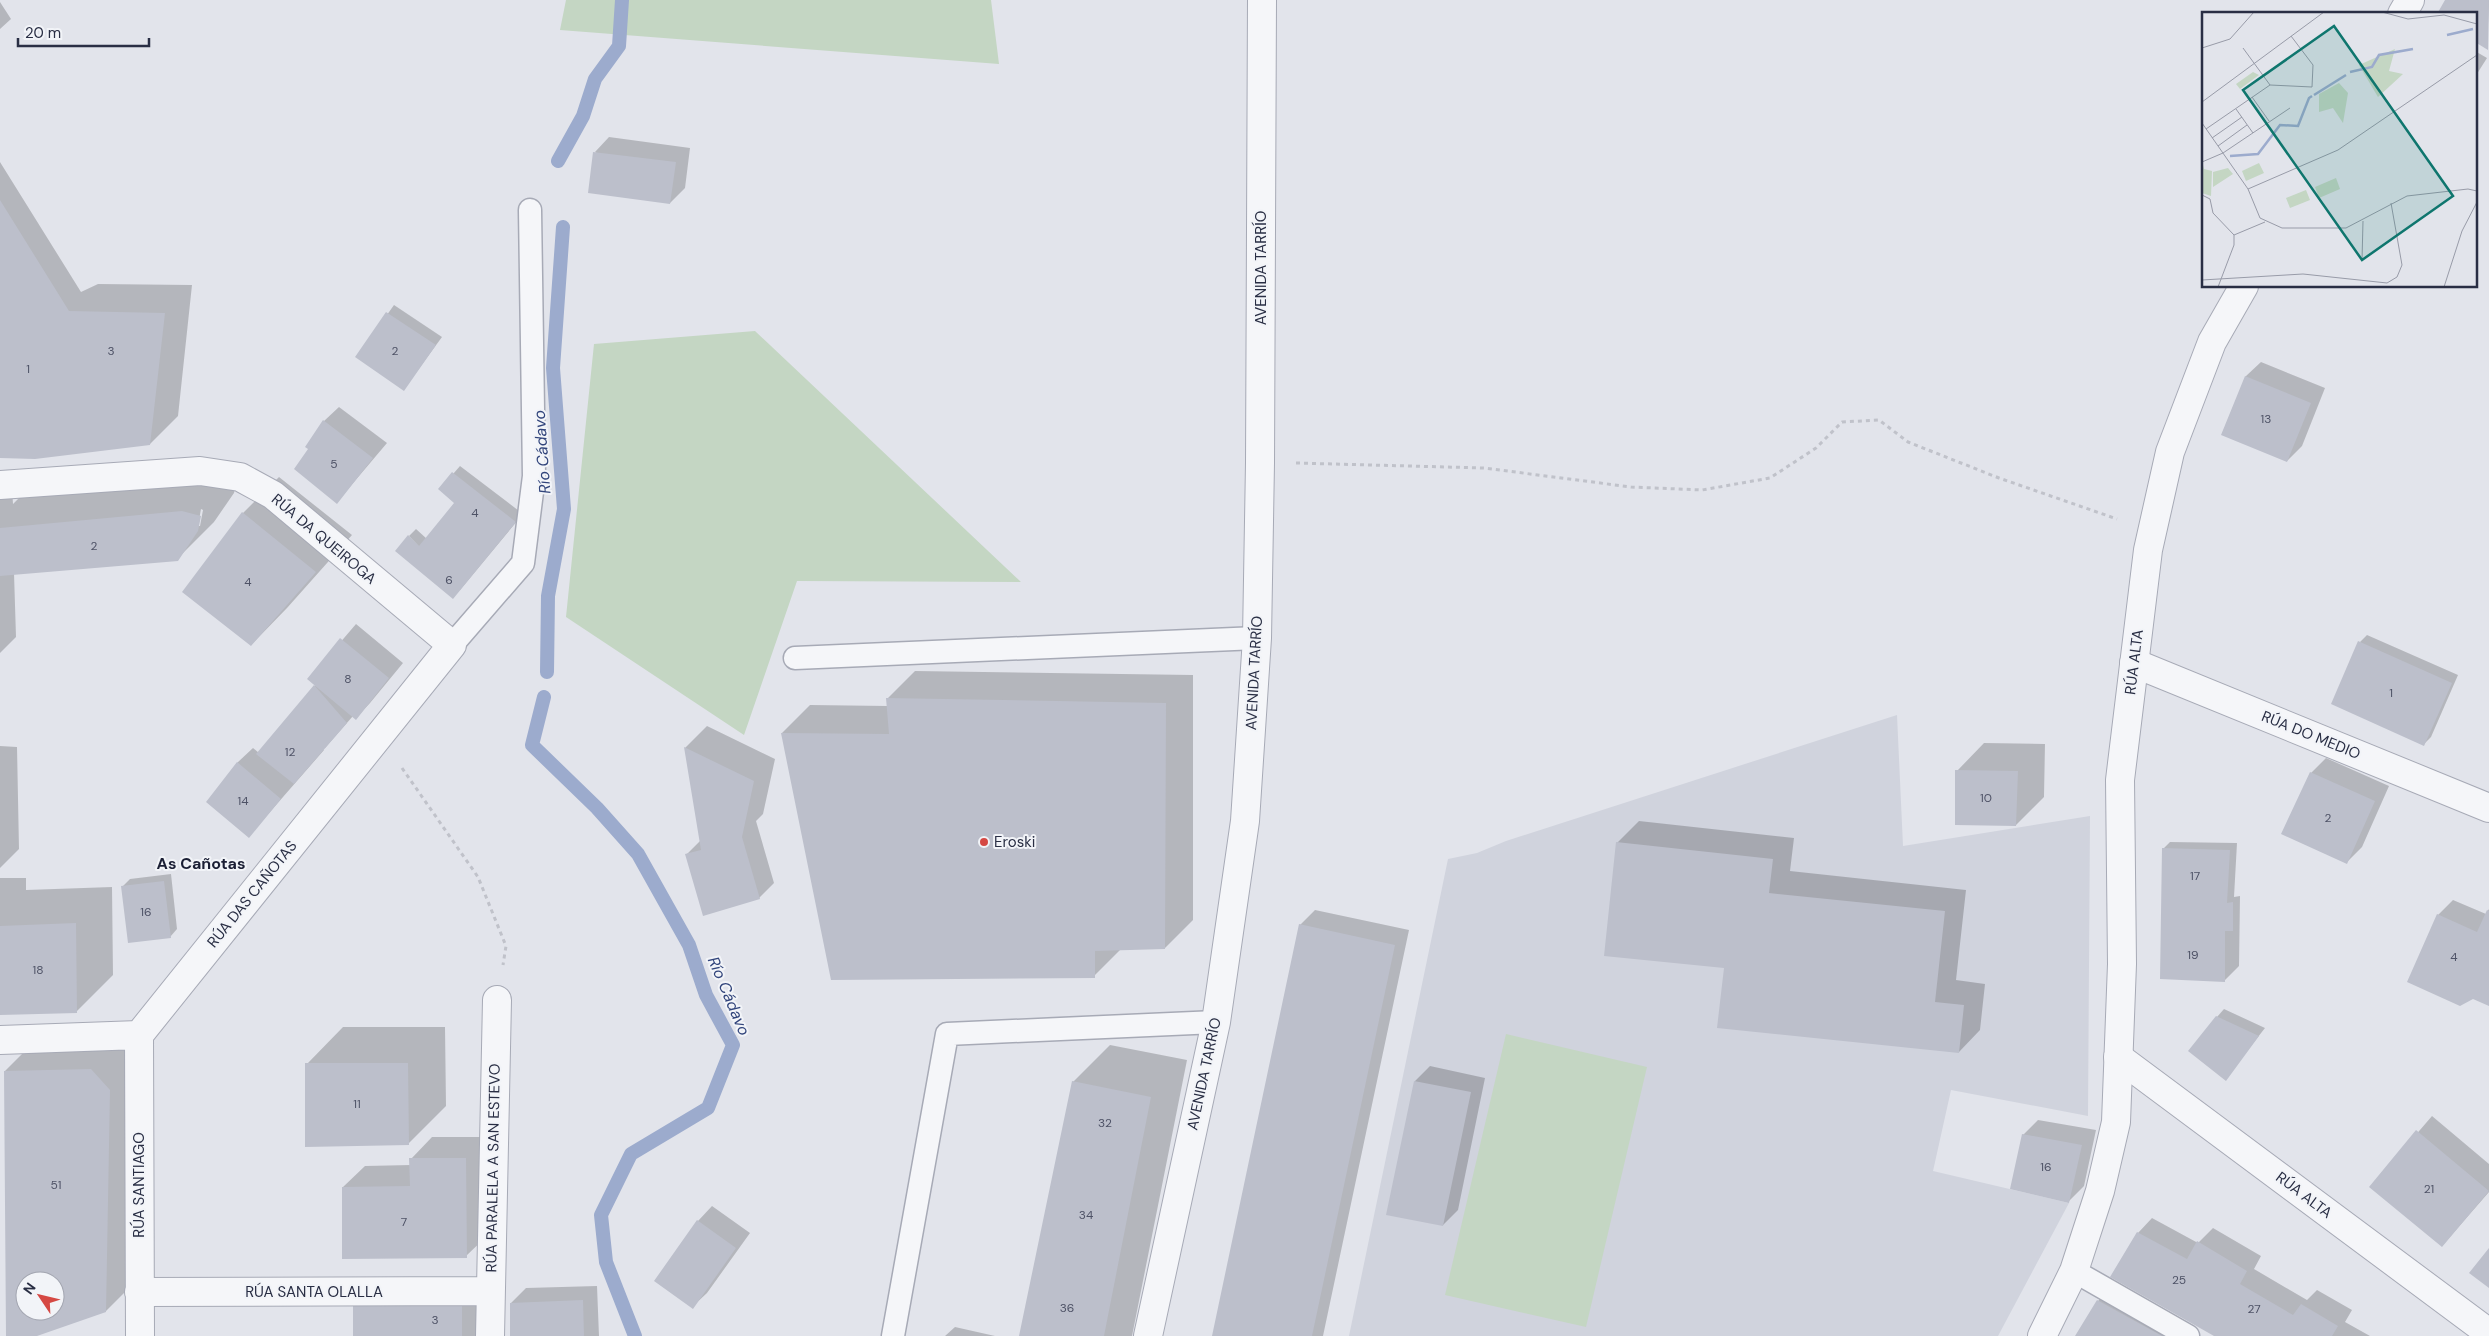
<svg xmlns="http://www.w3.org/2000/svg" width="2489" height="1336" font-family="'DM Sans',sans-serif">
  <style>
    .built { fill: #d0d3dd }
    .green { fill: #c4d6c3 }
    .shadow { fill: #0003; fill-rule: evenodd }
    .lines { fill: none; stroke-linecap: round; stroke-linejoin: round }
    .stream { stroke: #9cabcd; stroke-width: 14 }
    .building { fill: #bcbfcb; fill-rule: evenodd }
    .service-casing { stroke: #a7aab6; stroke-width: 25 }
    .minor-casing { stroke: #a7aab6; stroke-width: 30 }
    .tertiary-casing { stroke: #a7aab6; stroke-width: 30 }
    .path { stroke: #c0c2ca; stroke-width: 3; stroke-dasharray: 4 4; stroke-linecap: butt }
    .service { stroke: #f5f6f9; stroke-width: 22 }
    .minor { stroke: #f5f6f9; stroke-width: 28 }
    .tertiary { stroke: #f5f6f9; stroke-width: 28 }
    .poi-dot { fill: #d54843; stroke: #f2f4f8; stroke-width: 2 }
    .labels { text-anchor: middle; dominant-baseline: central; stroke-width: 4; stroke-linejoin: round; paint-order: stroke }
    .number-label { font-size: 12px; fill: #4e5266 }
    .street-label { font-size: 15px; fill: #292e44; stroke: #f2f4f8 }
    .poi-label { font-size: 15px; fill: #292e44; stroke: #f2f4f8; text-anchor: start }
    .water-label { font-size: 16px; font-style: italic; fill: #31447b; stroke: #f2f4f8 }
    .neighbourhood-label { font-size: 16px; font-weight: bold; fill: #1b1f35; stroke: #f2f4f8 }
    .inset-river { fill: none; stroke: #9cabcd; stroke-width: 2.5 }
    .inset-road { fill: none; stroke: #989ba8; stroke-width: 1 }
    .view { fill: #0f766e; fill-opacity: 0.15; stroke: #0f766e; stroke-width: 2.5 }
    .inset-edge { fill: none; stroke: #292e44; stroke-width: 2.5 }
  </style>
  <rect width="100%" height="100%" fill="#e2e4eb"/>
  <path class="built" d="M1897,715l6,131 187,-30 -2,300 -137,-26 -18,81 136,32 -71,133h-649l99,-477 29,-6 29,-12z"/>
  <path class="green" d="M566,0h425l8,64 -439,-34z
    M755,331l266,251 -224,-1 -53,154 -178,-118 28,-273z
    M1506,1034l141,33 -61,260 -141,-32z"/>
  <path class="shadow" d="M2446,0h43l-2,48 -12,-34z
    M0,2l11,17 -11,10z
    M2475,51l12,7 -12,19z
    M609,137l81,11 -5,40 -15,15 -75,-51z
    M0,162l81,130 17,-8 94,1 -14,131 -28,28 -150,13z
    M394,305l48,32 -38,52 -47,-32z
    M2261,362l64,26 -23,58 -15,15 -65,-27 24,-58z
    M339,407l48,36 -50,59 -27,-53 14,-28z
    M460,466l63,48 -63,76 -51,-54 7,-7 11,10 28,-36 -15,-14z
    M279,477l73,58 -65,73 -36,37 -8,-132z
    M237,479l-3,14 -20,29 -37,37 -163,14 2,64 -16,16v-162l12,-2 1,15 11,-11zM201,509l2,1 -3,16h-2z
    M356,624l47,39 -33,40 -14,15 -3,-2 -28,32 -37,-29 28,-34 -7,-6z
    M2367,635l91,40 -27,62 -7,7 -64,-102z
    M915,671l278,4v245l-28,28 -44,1 -27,27 -262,3 -50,-246 28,-28 78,1 -1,-7z
    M286,721l38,29 -75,86 -41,-34 30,-40 15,-14 6,5z
    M707,726l68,33 -12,55 -7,7 18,62 -15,15 -73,-43 15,-15 -16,-92z
    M1984,743l61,1 -1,53 -28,28 -59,-54z
    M0,746l17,1 2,102 -19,19z
    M2326,758l63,28 -27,61 -15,15 -36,-89z
    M1639,821l155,17 -4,33 176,19 -10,90 29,4 -5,46 -21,22 -234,-85 -108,-124z
    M2170,842l67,1 -3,54 6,-1 -1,70 -15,15 -61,-132z
    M171,874l6,55 -7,8 -47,-51 7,-7z
    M0,878h26v12l86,-3 1,88 -37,37 -76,2z
    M2453,900l33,14 3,-5v96l-16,-7 -64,-16 29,-67z
    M1315,910l94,20 -86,406h-110l87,-411z
    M2224,1009l41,19 -40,51 -8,-62z
    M343,1027h102l1,79 -37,37 -102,-79z
    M128,1033l15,241 -37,37 -73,25h-26l-2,-265 37,-37zM25,1281h30v30h-30z
    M1110,1045l77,15 -55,276h-112l53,-254z
    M1430,1066l55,12 -27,132 -15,15 -28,-144z
    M2432,1116l57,48v28l-47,54 -71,-59z
    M2038,1120l58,10 -12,56 -15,15 -46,-66z
    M432,1137h55l1,98 -22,21 -123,-69 22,-21 46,-1v-6z
    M712,1206l38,27 -43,60 -15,14 6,-86z
    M2152,1218l46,25 15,-15 48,28 -7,13 53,31 10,-10 35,20 -7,12 25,14h-152l-80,-103z
    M483,1282v54h-128l-1,-29 15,-15z
    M597,1286l2,50h-88v-33l15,-15z
    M2106,1293l75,43h-105l22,-35z
    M955,1327l40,9h-50z"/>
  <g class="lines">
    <path class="stream" d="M558,161l25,-45 12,-37 24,-33 3,-46
      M547,672l1,-76 16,-87 -11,-141 10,-141
      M544,697l-12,48 65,63 41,46 51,91 17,50 27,50 -25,63 -77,46 -30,61 5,47 29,74"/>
  </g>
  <path class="building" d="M2445,0h44l-1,50 -13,-8v-28h-38z
    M593,152l83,10 -6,42 -82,-11z
    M0,200l69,111 96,2 -15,132 -115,14 -35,-1z
    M386,312l50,33 -32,46 -49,-34z
    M2245,376l66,27 -24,59 -66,-27z
    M323,420l50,38 -36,46 -43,-35 14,-20 -3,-2z
    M452,472l64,50 -63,77 -58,-48 13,-16 11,11 35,-43 -16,-14z
    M182,511l19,5 -3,15 -20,30 -178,15v-48z
    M242,512l74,60 -65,74 -69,-54z
    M340,638l49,40 -33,42 -49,-41z
    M2358,641l94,42 -28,63 -93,-42z
    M314,685l33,38 -53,61 -38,-30z
    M886,698l280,5 -1,246 -70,2v27l-264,2 -50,-247 108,1z
    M684,747l70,34 -12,56 18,62 -57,17 -18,-62 16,-4z
    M237,762l44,37 -32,39 -43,-36z
    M1955,770l63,1 -2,55 -61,-1z
    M2310,772l65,29 -28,63 -66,-30z
    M1616,842l157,17 -4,34 176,18 -10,91 29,3 -5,48 -242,-25 7,-60 -120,-12z
    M2162,848l68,2 -3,53 6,-1v29h-8v51l-65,-3z
    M164,881l7,57 -43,5 -7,-57z
    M2487,910l2,1v95l-16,-7 -13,7 -53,-24 30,-68 40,18z
    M76,923l1,90 -77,2v-89z
    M1299,924l96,21 -83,391h-100z
    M2216,1016l43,20 -33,45 -38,-30z
    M305,1063h103l1,82 -104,2z
    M91,1069l19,21 -4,222 -69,24h-31l-2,-265zM25,1281h30v30h-30z
    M1072,1081l79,16 -47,239h-85z
    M1414,1081l57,11 -28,134 -57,-11z
    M2416,1130l73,61 -47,56 -73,-60z
    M2022,1134l60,11 -13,58 -59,-14z
    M409,1158h57l1,100 -125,1v-72l68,-1z
    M697,1220l39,28 -43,61 -39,-28z
    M2137,1232l50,27 10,-18 50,30 -7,13 53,31 8,-11 37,22 -6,10h-118l-104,-59z
    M2489,1248v40l-20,-15z
    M583,1300l1,36h-74v-33z
    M2097,1300l65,36h-87z
    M462,1303v33h-109v-30z"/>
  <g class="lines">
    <g class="service-casing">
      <path id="service" d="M452,645l71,-82 11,-87 -4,-266
        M795,658l462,-20
        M2074,1271l114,65
        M893,1336l54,-302 269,-12"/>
    </g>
    <g class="minor-casing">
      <path id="minor" d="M0,485l200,-14 40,6 33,18 179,150 -313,390 -139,5
        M2134,663l355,145
        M139,1035l1,301
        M2118,1057l371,276
        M139,1292l351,-1
        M490,1336l7,-336
        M1148,1336l68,-314 29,-201 12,-183 3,-175 2,-463"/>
    </g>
    <g class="tertiary-casing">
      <path id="tertiary" d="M2402,14l8,-14
        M2042,1336l32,-65 26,-80 16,-69 6,-158 -2,-184 28,-230 22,-98 42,-110 32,-56"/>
    </g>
    <path class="path" d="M1296,463l188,5 147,19 71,3 68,-12 46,-30 26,-26 37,-2 29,22 91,36 118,41
      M402,768l76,109 28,69 -3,19"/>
    <use href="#service" class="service"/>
    <use href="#minor" class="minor"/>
    <use href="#tertiary" class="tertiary"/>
  </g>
  <circle class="poi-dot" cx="984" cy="842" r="5"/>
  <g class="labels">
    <g class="number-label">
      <text x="111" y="351">3</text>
      <text x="395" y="351">2</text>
      <text x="28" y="369">1</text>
      <text x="2266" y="419">13</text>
      <text x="334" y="464">5</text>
      <text x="475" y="513">4</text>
      <text x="94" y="546">2</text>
      <text x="449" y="580">6</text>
      <text x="248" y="582">4</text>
      <text x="348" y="679">8</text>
      <text x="2391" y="693">1</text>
      <text x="290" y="752">12</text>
      <text x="1986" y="798">10</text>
      <text x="243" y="801">14</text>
      <text x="2328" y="818">2</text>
      <text x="2195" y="876">17</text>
      <text x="146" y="912">16</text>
      <text x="2193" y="955">19</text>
      <text x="2454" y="957">4</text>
      <text x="38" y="970">18</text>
      <text x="357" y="1104">11</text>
      <text x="1105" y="1123">32</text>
      <text x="2046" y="1167">16</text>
      <text x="56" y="1185">51</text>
      <text x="2429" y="1189">21</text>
      <text x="1086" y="1215">34</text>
      <text x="404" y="1222">7</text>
      <text x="2179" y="1280">25</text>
      <text x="1067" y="1308">36</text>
      <text x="2254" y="1309">27</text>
      <text x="435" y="1320">3</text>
    </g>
    <g class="street-label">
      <text transform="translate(1261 268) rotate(-90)">AVENIDA TARRÍO</text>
      <text transform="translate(324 539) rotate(40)">RÚA DA QUEIROGA</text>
      <text transform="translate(2134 662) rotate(-83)">RÚA ALTA</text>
      <text transform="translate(1254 673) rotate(-87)">AVENIDA TARRÍO</text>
      <text transform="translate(2311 735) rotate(22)">RÚA DO MEDIO</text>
      <text transform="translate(252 894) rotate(-51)">RÚA DAS CAÑOTAS</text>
      <text transform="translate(1204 1074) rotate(-78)">AVENIDA TARRÍO</text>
      <text transform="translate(493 1168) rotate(-89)">RÚA PARALELA A SAN ESTEVO</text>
      <text transform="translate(139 1185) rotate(-90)">RÚA SANTIAGO</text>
      <text transform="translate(2304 1195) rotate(37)">RÚA ALTA</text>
      <text x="314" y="1292">RÚA SANTA OLALLA</text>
    </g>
    <g class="poi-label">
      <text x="994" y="842">Eroski</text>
    </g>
    <g class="water-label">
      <text transform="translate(542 452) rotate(-94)">Río Cádavo</text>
      <text transform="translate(729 996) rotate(67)">Río Cádavo</text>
    </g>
    <g class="neighbourhood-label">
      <text x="201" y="863">As Cañotas</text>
    </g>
  </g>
  <g transform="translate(2202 12)">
    <rect width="275" height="275" fill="#e2e4eb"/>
    <path d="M193,37l-6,22 14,3 -25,23 -19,-32zM51,60l6,3 -19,14 -4,-5zM137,71l9,10 -5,30 -10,-15 -14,4v-18zM57,151l5,10 -18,8 -4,-10zM1,153l1,4 8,2 -1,25 -9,-3zM26,156l5,6 -20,13v-15zM134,166l4,11 -21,9 -4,-11zM104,178l4,10 -20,8 -4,-10z" fill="#c4d6c3"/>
    <path class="inset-river" d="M245,23l26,-6M148,60l22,-5 7,-12 34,-6M112,83l32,-20M28,144l28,-2 22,-29 18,1 11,-28 3,-2"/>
    <path class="inset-road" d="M180,0l26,7 36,-4 33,9M0,36l28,-9 24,-27M41,36l27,37 42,2 1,-22 -22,-29M50,85l17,24M0,90l122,-90M34,97l17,24M0,111l46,66 12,29 22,10h64l61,-32 61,-7 9,2M4,117l64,-44M10,126l30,-21M16,134l29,-21M0,150l21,-9 67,-45M46,177l90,-39 139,-95M0,183l8,4 3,14 21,22M160,249l1,-40M0,268l101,-6 84,9 10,-6 5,-12 -11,-62M16,275l16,-42v-10l31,-13M242,275l18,-56 15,-29"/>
    <path class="view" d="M132,14l119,170 -91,64 -119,-170z"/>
    <rect width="275" height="275" class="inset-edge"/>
  </g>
  <g transform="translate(40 1296) rotate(305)"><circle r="24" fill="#f2f4f8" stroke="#a2a5b0"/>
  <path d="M0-4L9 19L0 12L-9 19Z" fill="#d54843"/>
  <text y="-8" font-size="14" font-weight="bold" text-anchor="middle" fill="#292e44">N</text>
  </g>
  <path d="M18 38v8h131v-8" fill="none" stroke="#292e44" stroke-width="2.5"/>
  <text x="25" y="38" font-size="15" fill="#292e44" stroke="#f2f4f8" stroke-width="4" paint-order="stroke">20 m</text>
</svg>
